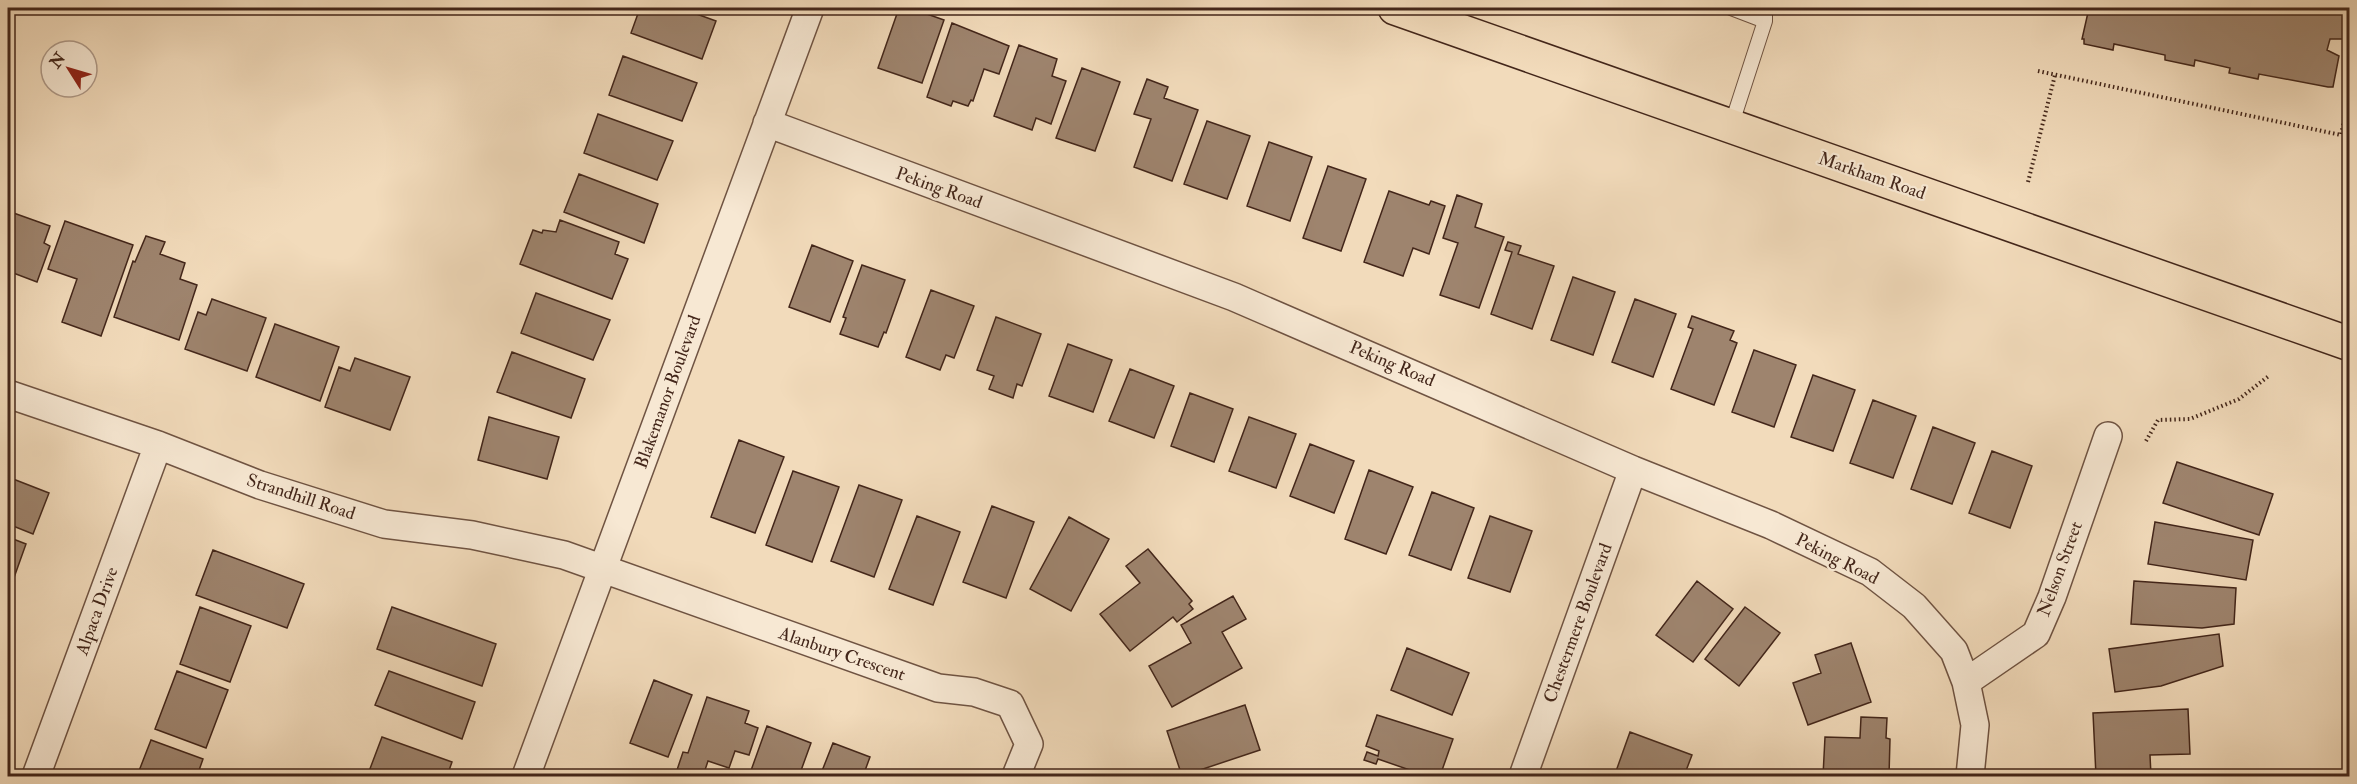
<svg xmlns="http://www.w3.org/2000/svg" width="2357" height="784" font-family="'IM FELL Double Pica',serif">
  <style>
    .building { fill: #9e846e; stroke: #43261a; stroke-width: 1.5 }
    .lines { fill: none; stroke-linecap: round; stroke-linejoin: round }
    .lane-casing { stroke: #6f5342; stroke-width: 16 }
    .street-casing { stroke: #6f5342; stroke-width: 30 }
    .primary-casing { stroke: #43261a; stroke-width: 36 }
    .path { stroke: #43261a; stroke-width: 4; stroke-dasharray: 1.5 3; stroke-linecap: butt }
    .lane { stroke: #f7e8d3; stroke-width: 14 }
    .street { stroke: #f7e8d3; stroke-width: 27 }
    .primary { stroke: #f2dbbb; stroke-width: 33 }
    .labels { text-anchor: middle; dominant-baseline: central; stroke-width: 4.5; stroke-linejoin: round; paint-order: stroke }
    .street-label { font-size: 18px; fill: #43261a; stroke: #f7e8d3 }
  </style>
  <rect width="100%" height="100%" fill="#f2dbbb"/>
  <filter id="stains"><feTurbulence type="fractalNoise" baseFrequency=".00333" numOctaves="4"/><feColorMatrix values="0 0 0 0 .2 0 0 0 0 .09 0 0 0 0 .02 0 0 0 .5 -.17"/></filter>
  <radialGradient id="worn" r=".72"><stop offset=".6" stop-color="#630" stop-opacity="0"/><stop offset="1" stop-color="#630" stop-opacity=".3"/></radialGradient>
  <path class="building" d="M640,8h40l36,13 -14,38 -71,-26z
    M899,8h11l34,12 -22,63 -44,-15z
    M2089,8h255l5,2 -6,29h-13l-3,11 12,6 -6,31h-5l-69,-13 -1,5 -29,-6 1,-5 -35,-8 -1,6 -29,-6v-5l-51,-11 -1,6 -29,-6v-5h-2z
    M952,23l57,23 -10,28 -15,-5 -11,32 -2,-1 -3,6 -15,-5 -2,5 -24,-9z
    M1019,45l38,14 -5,17 14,5 -15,43 -15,-6 -4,12 -38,-14z
    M623,56l74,27 -15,38 -73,-26z
    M1082,68l38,14 -25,69 -39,-13z
    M1147,79l21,8 -4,11 34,12 -26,71 -38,-14 17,-48 -17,-5z
    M598,114l75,27 -16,39 -73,-27z
    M1207,121l43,15 -23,63 -43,-15z
    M1269,142l43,15 -22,64 -43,-15z
    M1328,166l38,13 -25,72 -38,-13z
    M579,174l79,30 -14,39 -80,-31z
    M1389,191l40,14 2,-4 14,5 -16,48 -16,-6 -10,28 -39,-14z
    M1457,195l25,9 -7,23 29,10 -25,71 -39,-13 18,-52 -15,-5z
    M8,211l42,15 -6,17 6,3 -13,36 -29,-11z
    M560,220l59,22 -4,12 13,5 -16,40 -92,-35 13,-34 9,3 1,-3 13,2z
    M65,221l68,24 -32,91 -39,-14 15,-43 -29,-10z
    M146,236l19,6 -5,12 25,9 -5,16 17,6 -18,55 -65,-23 19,-56 2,1z
    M1508,242l13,4 -3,8 36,12 -22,63 -41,-15 21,-62 -7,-2z
    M812,245l41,16 -23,61 -41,-15z
    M862,265l43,15 -19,53 -2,-1 -6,15 -38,-13 6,-16 -3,-1z
    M1573,277l42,15 -22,63 -42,-15z
    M931,290l43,16 -20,52 -8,-3 -6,15 -34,-13z
    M536,293l74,27 -17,40 -72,-27z
    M212,299l54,19 -19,53 -62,-22 13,-37 8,3z
    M1635,299l41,15 -23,63 -41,-15z
    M1692,316l42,15 -4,9 7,3 -23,62 -43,-16 22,-60 -5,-2z
    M996,317l45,17 -19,52 -5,-2 -4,14 -24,-9 5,-13 -17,-6z
    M275,324l64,23 -19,54 -64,-24z
    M1068,344l44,16 -19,52 -44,-16z
    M1754,350l42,15 -22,62 -42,-15z
    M512,352l73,27 -14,39 -74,-26z
    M355,358l55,19 -20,53 -65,-23 14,-40 11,4z
    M1130,369l44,17 -20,52 -45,-17z
    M1813,375l42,15 -22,61 -42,-14z
    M1190,393l43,16 -19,53 -43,-16z
    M1873,400l43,16 -23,62 -43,-15z
    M489,417l70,20 -12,42 -69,-19z
    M1249,417l47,17 -20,54 -47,-17z
    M1933,427l42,16 -23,61 -41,-15z
    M739,440l45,17 -29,76 -44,-16z
    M1310,444l44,17 -20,52 -44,-17z
    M1992,451l40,15 -22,62 -41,-15z
    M2177,462l96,32 -14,41 -96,-32z
    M1369,470l44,17 -27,67 -41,-15z
    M793,471l46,16 -27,75 -46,-17z
    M8,477l41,16 -16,41 -25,-10z
    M859,485l43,15 -28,77 -43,-16z
    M1432,492l42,16 -23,62 -42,-15z
    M992,506l42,16 -28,76 -43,-16z
    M917,516l43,16 -27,73 -44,-16z
    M1490,516l42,15 -22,61 -42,-14z
    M1069,517l40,22 -38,72 -41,-22z
    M2155,522l98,18 -7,40 -98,-16z
    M8,537l18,7 -15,42 -3,-1z
    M1148,549l44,52 -3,3 4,5 -16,13 -4,-5 -43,34 -30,-37 40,-31 -14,-17z
    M213,550l91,34 -17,44 -91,-33z
    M1697,581l36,28 -40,53 -37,-27z
    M2134,581l102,7 -2,36 -32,4 -71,-4z
    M1233,596l13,23 -24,13 20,36 -70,39 -23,-41 42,-23 -10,-18z
    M200,607l51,19 -21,56 -50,-18z
    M392,607l104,37 -14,42 -105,-37z
    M1745,607l35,26 -41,53 -34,-27z
    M2219,634l4,32 -62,20 -46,6 -6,-43z
    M1851,643l20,59 -63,23 -15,-42 28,-10 -6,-18z
    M1407,648l62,25 -17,42 -61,-25z
    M177,671l51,19 -22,58 -51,-19z
    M389,671l86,31 -13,37 -87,-34z
    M654,680l38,15 -24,62 -38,-14z
    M707,697l42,14 -4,12 13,5 -9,27 -14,-4 -6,17 -21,-7 -5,15h-28l8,-24 5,1z
    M1245,705l15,45 -78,26 -15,-45z
    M2188,709l2,45 -40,1 1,21h-55l-3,-63z
    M1377,715l76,24 -13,37h-13l-49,-17 -2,5 -12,-4 3,-8 11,4 1,-5 -13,-5z
    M1861,717l26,1 -1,20 4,1 -1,37h-66l2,-39 35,1z
    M767,726l44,17 -12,33h-50z
    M1630,732l62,23 -8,21 -69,-2z
    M382,737l70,25 -5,14 -79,-2z
    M151,740l52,19 -6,17h-60z
    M833,743l37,14 -7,19h-43z
    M897,770l19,6h-21z
    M1353,770l19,6h-21z"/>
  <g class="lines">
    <g class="lane-casing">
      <path id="lane" d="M1731,8l34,13
        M1731,126l34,-105v-13"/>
    </g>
    <g class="street-casing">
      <path id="street" d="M767,123l467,174 399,173 138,55 99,47 44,34 40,45 12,31 9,43 -5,51
        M8,394l150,51 102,40 124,39 88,11 92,20 374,133 36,4 36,12 19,40 -13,32
        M1966,682l70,-48 16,-37 56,-161
        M36,776l122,-331
        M526,776l284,-768
        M1523,776l110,-306"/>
    </g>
    <g class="primary-casing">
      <path id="primary" d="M1395,8l955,336"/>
    </g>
    <path class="path" d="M2038,71l303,64 9,-43
      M2028,182l27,-107
      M2146,441l12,-21 32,-1 49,-20 31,-24"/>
    <use href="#lane" class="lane"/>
    <use href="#street" class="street"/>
    <use href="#primary" class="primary"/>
  </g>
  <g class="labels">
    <g class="street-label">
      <text transform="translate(1872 176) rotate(19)">Markham Road</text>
      <text transform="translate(939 188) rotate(20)">Peking Road</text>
      <text transform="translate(1392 364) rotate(23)">Peking Road</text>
      <text transform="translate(668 392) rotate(-70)">Blakemanor Boulevard</text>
      <text transform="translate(301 497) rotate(18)">Strandhill Road</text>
      <text transform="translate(1837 559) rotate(27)">Peking Road</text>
      <text transform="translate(2060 569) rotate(-70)">Nelson Street</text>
      <text transform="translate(97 611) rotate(-70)">Alpaca Drive</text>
      <text transform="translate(1578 623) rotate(-70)">Chestermere Boulevard</text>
      <text transform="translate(842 654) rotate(19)">Alanbury Crescent</text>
    </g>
  </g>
  <rect width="2357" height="784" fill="none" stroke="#f2dbbb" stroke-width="30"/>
  <rect x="9" y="9" width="2339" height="766" fill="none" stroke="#43261a" stroke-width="3"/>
  <rect x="15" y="15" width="2327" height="754" fill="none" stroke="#43261a" stroke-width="1.5"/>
  <g transform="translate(69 69) rotate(307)"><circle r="28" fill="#f7e8d3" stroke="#af9a89" stroke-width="1.5"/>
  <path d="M0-4.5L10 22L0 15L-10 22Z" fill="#8f2418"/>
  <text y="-9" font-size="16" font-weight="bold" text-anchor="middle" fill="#43261a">N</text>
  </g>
  <rect width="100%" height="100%" filter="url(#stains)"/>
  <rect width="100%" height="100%" fill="url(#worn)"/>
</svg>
